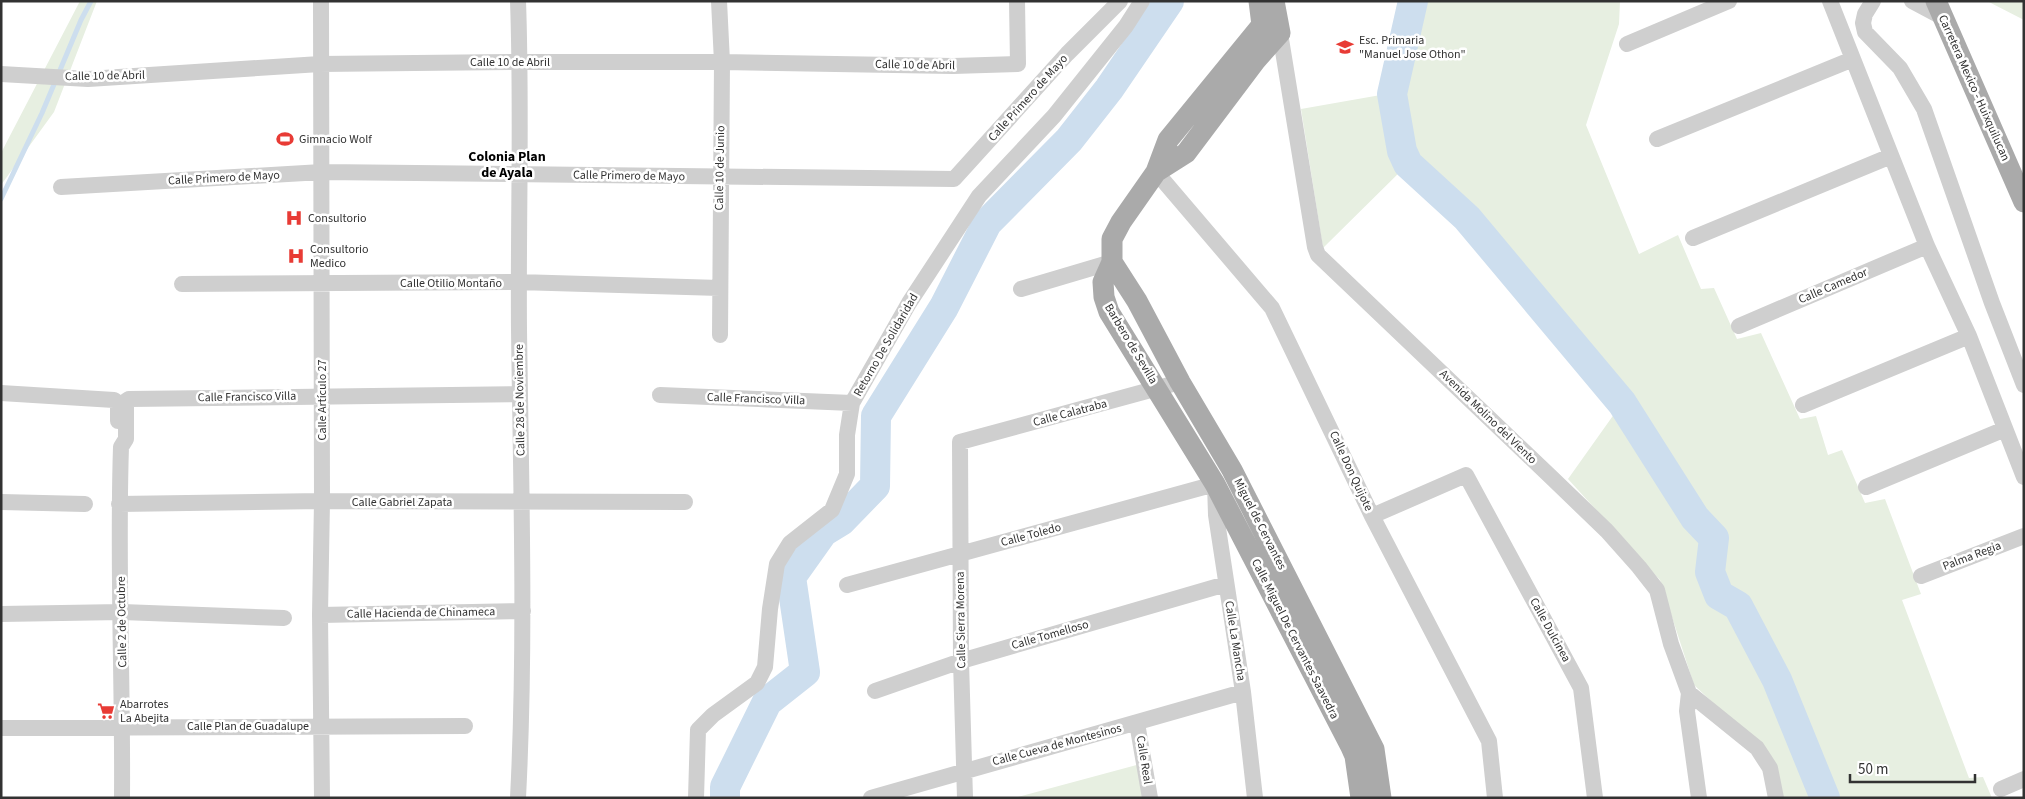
<svg xmlns="http://www.w3.org/2000/svg" width="2025" height="799" font-family="'Source Sans 3',sans-serif">
  <style>
    .green { fill: #e7efe1 }
    .lines { fill: none; stroke-linecap: round; stroke-linejoin: round }
    .stream { stroke: #cddeee; stroke-width: 5 }
    .river { stroke: #cddeee; stroke-width: 30 }
    .minor { stroke: #cfcfcf; stroke-width: 16 }
    .major { stroke: #aaa; stroke-width: 21 }
    .labels { text-anchor: middle; dominant-baseline: central; stroke-width: 5; stroke-linejoin: round; paint-order: stroke }
    .poi-label { font-size: 12px; fill: #323232; stroke: #fff; text-anchor: start }
    .street-label { font-size: 12px; fill: #323232; stroke: #fff }
    .neighbourhood-label { font-size: 14px; font-weight: bold; fill: #000; stroke: #fff }
  </style>
  <rect width="100%" height="100%" fill="#fff"/>
  <path class="green" d="M80,1h17l-43,111 -53,73v-32z
    M1406,1h214l-1,23 -33,101 53,129 39,-19 23,54 13,-1 23,51 24,-6 39,86 16,-3 12,39 14,-5 23,53 20,-4 36,95 -19,6 67,178 14,-1 9,21h-212l-7,-39 -79,-74 -34,-105 -92,-101 54,-76 -152,-181 -62,-58 -85,84 -22,-139 91,-16z
    M1987,1h37v19z
    M1144,763l6,35h-136z"/>
  <g class="lines">
    <path class="stream" d="M1,199l41,-86 39,-93 10,-19"/>
    <path class="river" d="M1413,1l-21,93 10,57 6,13 59,54 155,185 73,115 19,20 -4,34 9,23 19,11 39,74 48,118
      M725,798v-11l42,-85 38,-30 -14,-95 32,-45 18,-11 34,-35 1,-70 68,-109 43,-84 82,-83 40,-51 60,-88"/>
    <path class="minor" d="M321,1l1,500 -2,114 2,183
      M719,1l3,61 -2,273
      M1830,1l97,245 42,90 55,141
      M1873,1l-8,13 -2,9 2,9 35,36 24,41 68,194 32,82
      M1912,1l30,16
      M1273,30l7,3 35,214 3,8 233,222 56,54 32,36 18,23 14,54 18,49 68,55 13,20 6,30
      M1627,44l102,-43
      M1,74l87,5 232,-15 200,-2h202l231,4 65,-2 -1,-63
      M1657,139l196,-80
      M1156,172l116,136 100,208 117,225 6,57
      M61,187l261,-15 632,7 113,-125 53,-53
      M1693,238l198,-82
      M182,284l336,-2 202,6
      M1021,289l91,-27
      M1739,326l188,-80
      M1,393l113,7 4,3v18
      M660,395l192,8
      M1803,405l166,-69
      M1866,487l139,-58
      M1,502l84,2
      M119,504l203,-3 363,1
      M1372,516l94,-41 115,213 14,110
      M1921,576l103,-40
      M847,585l368,-101 1,31 27,177 12,106
      M1,614l121,-2 162,6
      M320,615l203,-4
      M875,691l86,-30 265,-77
      M1689,693l-2,18 12,87
      M1137,723l13,75
      M1,728l464,-2
      M2001,789l23,-10
      M122,798c1,-117 -5,-234 -1,-351l5,-8v-38l3,-2 391,-5
      M518,798c8,-156 3,-312 1,-469 -1,-109 3,-218 -1,-328
      M696,798l2,-68 15,-15 44,-32 8,-16 5,-58 7,-45 13,-21 42,-33 15,-36v-39l5,-32 57,-100 70,-107 75,-80 72,-90 16,-25
      M871,798l372,-106
      M965,798l-4,-137 -1,-219 220,-60"/>
    <path class="major" d="M1259,1l3,24 -94,115 -12,32 -35,50 -9,17v23l-9,20 1,15 5,15 106,172 136,263 4,9 6,42
      M1936,1l88,201
      M1156,172l30,-19 70,-93 24,-27 -6,-32
      M1112,262l25,39 43,81 52,88 142,279 7,49"/>
  </g>
  <defs>
    <g id="school-bare" transform="scale(1.35)"><path d="M0-5L7-2L0 1L-7-2ZM-4 1L0 2.5L4 1V4Q0 6-4 4Z" fill="#e83b35" stroke="#fff" stroke-width="2.5" paint-order="stroke"/></g>
    <g id="stadium-bare" transform="scale(1.35)"><path d="M0-5a6.5 5 0 1 0 0 10a6.5 5 0 1 0 0-10ZM-3.5-1.8h7v3.6h-7Z" fill="#e83b35" stroke="#fff" stroke-width="2.5" paint-order="stroke"/></g>
    <g id="hospital-bare" transform="scale(1.35)"><path d="M-5-5h3v3.5h4V-5h3V5h-3V1.5h-4V5h-3Z" fill="#e83b35" stroke="#fff" stroke-width="2.5" paint-order="stroke"/></g>
    <g id="supermarket-bare" transform="scale(1.35)"><path d="M-6-5.5h2.5l.6 2H6L4.5 2H-2.5L-4.4-4H-6ZM-1.5 3.2a1.3 1.3 0 1 0 .1 0ZM3 3.2a1.3 1.3 0 1 0 .1 0Z" fill="#e83b35" stroke="#fff" stroke-width="2.5" paint-order="stroke"/></g>
  </defs>
  <g fill-rule="evenodd">
    <use href="#school-bare" x="1345" y="47"/>
    <use href="#stadium-bare" x="285" y="139"/>
    <use href="#hospital-bare" x="294" y="218"/>
    <use href="#hospital-bare" x="296" y="256"/>
    <use href="#supermarket-bare" x="106" y="711"/>
  </g>
  <g class="labels">
    <g class="poi-label">
      <text x="1359" y="40">Esc. Primaria<tspan x="1359" dy="14">"Manuel Jose Othon"</tspan></text>
      <text x="299" y="139">Gimnacio Wolf</text>
      <text x="308" y="218">Consultorio</text>
      <text x="310" y="249">Consultorio<tspan x="310" dy="14">Medico</tspan></text>
      <text x="120" y="704">Abarrotes<tspan x="120" dy="14">La Abejita</tspan></text>
    </g>
    <g class="street-label">
      <text x="510" y="62">Calle 10 de Abril</text>
      <text transform="translate(915 65) rotate(1)">Calle 10 de Abril</text>
      <text transform="translate(105 76) rotate(-1)">Calle 10 de Abril</text>
      <text transform="translate(1974 88) rotate(66)">Carretera Mexico - Huixquilucan</text>
      <text transform="translate(1028 98) rotate(-48)">Calle Primero de Mayo</text>
      <text transform="translate(720 168) rotate(-89)">Calle 10 de Junio</text>
      <text transform="translate(629 176) rotate(1)">Calle Primero de Mayo</text>
      <text transform="translate(224 178) rotate(-3)">Calle Primero de Mayo</text>
      <text x="451" y="283">Calle Otilio Montaño</text>
      <text transform="translate(1833 286) rotate(-23)">Calle Camedor</text>
      <text transform="translate(1131 344) rotate(59)">Barbero de Sevilla</text>
      <text transform="translate(886 345) rotate(-60)">Retorno De Solidaridad</text>
      <text transform="translate(247 397) rotate(-1)">Calle Francisco Villa</text>
      <text transform="translate(756 399) rotate(2)">Calle Francisco Villa</text>
      <text transform="translate(322 400) rotate(-90)">Calle Artículo 27</text>
      <text transform="translate(520 400) rotate(-91)">Calle 28 de Noviembre</text>
      <text transform="translate(1070 413) rotate(-15)">Calle Calatraba</text>
      <text transform="translate(1488 417) rotate(44)">Avenida Molino del Viento</text>
      <text transform="translate(1351 471) rotate(65)">Calle Don Quijote</text>
      <text x="402" y="502">Calle Gabriel Zapata</text>
      <text transform="translate(1260 524) rotate(63)">Miguel de Cervantes</text>
      <text transform="translate(1031 535) rotate(-15)">Calle Toledo</text>
      <text transform="translate(1972 556) rotate(-21)">Palma Regia</text>
      <text transform="translate(421 613) rotate(-1)">Calle Hacienda de Chinameca</text>
      <text transform="translate(961 620) rotate(-91)">Calle Sierra Morena</text>
      <text transform="translate(122 622) rotate(-91)">Calle 2 de Octubre</text>
      <text transform="translate(1550 630) rotate(61)">Calle Dulcinea</text>
      <text transform="translate(1050 635) rotate(-16)">Calle Tomelloso</text>
      <text transform="translate(1295 639) rotate(63)">Calle Miguel De Cervantes Saavedra</text>
      <text transform="translate(1235 641) rotate(81)">Calle La Mancha</text>
      <text x="248" y="726">Calle Plan de Guadalupe</text>
      <text transform="translate(1057 745) rotate(-15)">Calle Cueva de Montesinos</text>
      <text transform="translate(1144 760) rotate(81)">Calle Real</text>
    </g>
    <g class="neighbourhood-label">
      <text x="507" y="157">Colonia Plan<tspan x="507" dy="16">de Ayala</tspan></text>
    </g>
  </g>
  <rect width="2025" height="799" fill="none" stroke="#323232" stroke-width="5"/>
  <path d="M1850 774v8h125v-8" fill="none" stroke="#323232" stroke-width="2.5"/>
  <text x="1858" y="774" font-size="15" fill="#323232" stroke="#ffffff" stroke-width="4" paint-order="stroke">50 m</text>
</svg>
